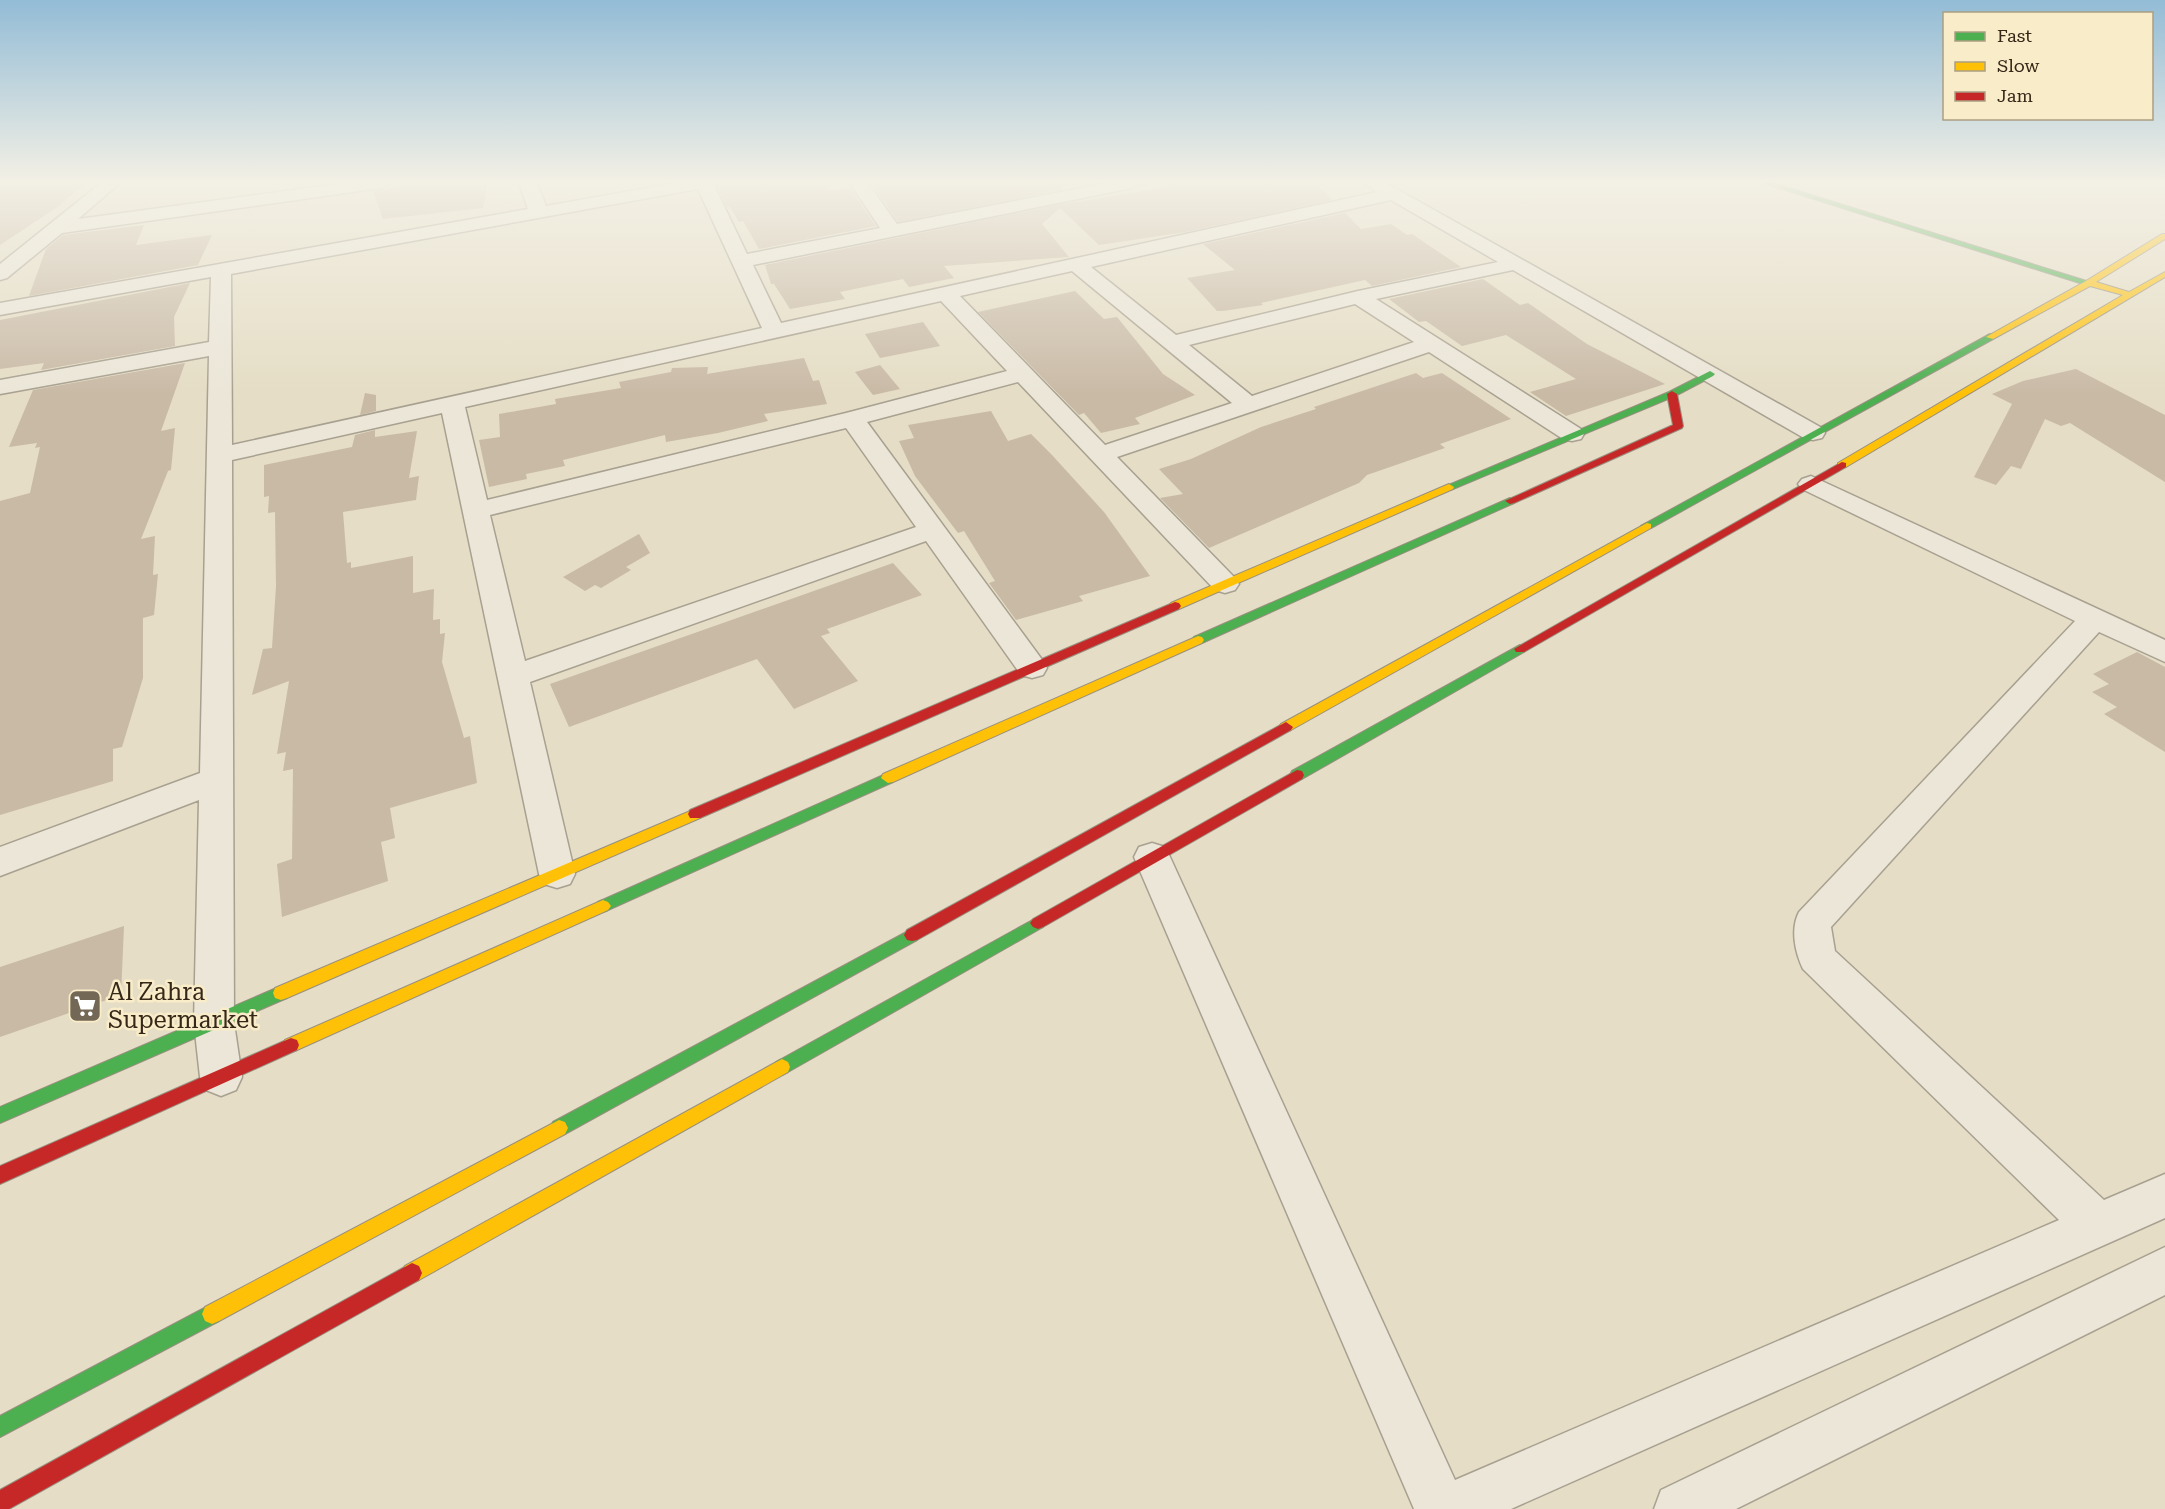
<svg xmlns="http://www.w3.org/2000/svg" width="2165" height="1509" font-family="'Roboto Serif',serif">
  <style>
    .building { fill: #c9baa6 }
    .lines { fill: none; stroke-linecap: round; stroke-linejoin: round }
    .street-casing { stroke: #a8a090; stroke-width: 3 }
    .fast-casing { stroke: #988f7f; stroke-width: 2 }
    .slow-casing { stroke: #988f7f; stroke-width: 2 }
    .jam-casing { stroke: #988f7f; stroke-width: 2 }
    .street { fill: #ebe6d8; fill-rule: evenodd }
    .fast { fill: #4caf50; fill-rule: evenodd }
    .slow { fill: #ffc107; fill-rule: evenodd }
    .jam { fill: #c62828; fill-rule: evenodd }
    .labels { text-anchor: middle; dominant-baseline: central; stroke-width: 5; stroke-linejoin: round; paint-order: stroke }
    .near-poi-label { font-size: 24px; fill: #362819; stroke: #f9ecc8; text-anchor: start }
  </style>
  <rect width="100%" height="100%" fill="#e5ddc5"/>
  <path class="building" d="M0,183h86l-30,25 -56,37z
    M413,183h75l-5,25 -100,11 -10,-28z
    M715,183h110l5,8 20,-3 26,38 -117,23 -16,-28 -4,1 -9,-15h-3z
    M882,183h179v7l-163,32 -26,-38z
    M1191,183h125l16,17 -146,32 -87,13 -39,-37 -18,16 27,33 -125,9 10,12 -45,9 -6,-8 -63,13 5,7 -55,10 -16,-25h-3l-6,-19 297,-61z
    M1345,213l16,16 30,-5 16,11 5,-1 49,33 -89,19 -7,-6 -104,23 2,2 -40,6h-6l-30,-33 48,-8 -32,-26z
    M144,225l-8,20 76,-10 -14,30 -169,31 17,-47 17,-14z
    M1483,279l37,26 8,-2 59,41 78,40 -99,32 -36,-24 46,-13 -70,-44 -44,11 -36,-25 -7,1 -30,-23z
    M190,283l-16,34 1,29 -134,24 3,-7 -44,6v-49z
    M1075,291l29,28 13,-2 46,57 32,21 -60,23 5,6 -39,9 -17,-20 -5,2 -101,-103z
    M923,322l17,24 -60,12 -15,-24z
    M804,358l9,23 6,-1 8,24 -63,10 4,7 -50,12 -52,9 -1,-7 -102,25 2,6 -39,8 1,5 -38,8 -10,-47 21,-3 -1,-23 57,-10 -1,-5 66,-11 -2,-6 52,-10 1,-4 36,-1 -1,7z
    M185,363l-24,68 14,-3 -4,42 -3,1 -27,68 14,-3 -2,39 5,-1 -4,41 -11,3v60l-21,69 -9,2v32l-113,34v-314l30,-8 10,-46 -5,1 2,-5 -28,4 24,-57z
    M880,365l20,24 -27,6 -18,-23z
    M2076,369l89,46v67l-95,-59 -9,3 -16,-7 -24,50 -10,-3 -15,19 -22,-8 38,-73 -20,-10 31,-13z
    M1416,373l7,5 19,-5 69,46 -71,25 5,4 -78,27 -8,8 -150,65 -49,-50 23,-4 -24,-25 32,-10 70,-32 55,-18 -2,-2z
    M365,393l11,2v16l-16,4z
    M991,411l17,30 23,-7 21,21 52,57 46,64 -71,20 4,5 -67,19 -27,-37 6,-2 -31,-50 -6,2 -43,-57 -16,-35 15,-3 -6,-13z
    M375,430v7l42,-6 -8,47 10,-2 -3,24 -73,12 4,51 4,-1v6l62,-12v37l21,-4 -1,31 7,-1v15l5,-1 -3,29 22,76 6,-2 7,47 -87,25 5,30 -14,4 7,39 -106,36 -5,-53 15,-5 1,-90 -10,2 3,-19 -9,2 12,-73 -37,14 11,-46 9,-1 4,-62 -1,-74 -7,1 1,-17 -5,1v-32l88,-18 3,-12z
    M639,534l11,19 -24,14 5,3 -30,18 -6,-3 -10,6 -22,-14z
    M893,563l29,32 -95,34 3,4 -9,3 37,45 -64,28 -37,-50 -188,68 -19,-43z
    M2137,652l28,15v85l-61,-38 13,-7 -25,-15 17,-8 -16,-10z
    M124,926l-3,69 -121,42v-70z"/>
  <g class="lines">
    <g class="street-casing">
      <path id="street" d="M101,183h19l-42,36 267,-36h45l-9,5 -319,45 -55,45 -7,2v-16z
        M519,183h18l9,23 129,-23h38l34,71 133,-26 -30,-45h18l29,41 210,-41h34l-9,5 -379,77 28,58 596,-131 -12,-9h21l436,245 3,5 -3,5 -9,2 -9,-2 -291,-168 -137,29 205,130 3,5 -3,5 -9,2 -9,-2 -134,-87 -312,105 118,121 4,6 -4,6 -10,3 -10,-3 -197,-208 -151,40 176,239 4,7 -4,7 -11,3 -11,-3 -95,-134 -396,141 45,192 -5,10 -13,4 -13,-4 -5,-10 -97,-461 -210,47 2,563 8,54 -6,13 -15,6 -15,-6 -6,-13 -6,-54 5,-223 -199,76v-29l200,-74 9,-417 -209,38v-14l209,-38 2,-65 -211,38v-12l528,-94zM698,189l64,139 -530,117 -1,-171zM1391,200l107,62 -140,29 -182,44 -85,-68zM1072,271l160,132 -127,42 -145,-149zM941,301l66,70 -161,42 -359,87 -22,-93zM1355,304l59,38 -162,54 -63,-51zM846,428l70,99 -391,134 -35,-146z
        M1811,476l354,164v22l-66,-30 -268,295 4,24 269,249 61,-26v44l-654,291h-97l-280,-652 5,-10 13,-4 13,4 5,10 285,623 604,-260 -256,-251c-8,-17 -13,-40 -4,-57l276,-291 -273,-132 -4,-5 4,-5z
        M2165,1247v48l-429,214h-82l7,-19z"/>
    </g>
    <g class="fast-casing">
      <path id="fast" d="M1763,183h10l320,100 -7,2z
        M1990,334l4,3 -1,2 -342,189h-8l-2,-2z
        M1710,371l5,3 -2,2 -38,20 -222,93 -4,1 -5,-3 225,-95z
        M1510,498l5,3 -1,2 -312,140 -4,1 -6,-4 2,-3z
        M1520,645l4,1 2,3 -2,3 -222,127h-10l-2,-4 2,-4z
        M888,773l7,5 -2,4 -285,128 -5,2 -5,-2 -3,-4 3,-4z
        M1038,917l5,2 3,4 -3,4 -255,145 -6,3 -6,-3 -2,-5 2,-5z
        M912,929l5,1 3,5 -3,5 -352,194 -6,2 -6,-2 -3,-6 3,-6z
        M281,986l6,2 2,5 -2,5 -287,125v-16z
        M212,1304l7,3 3,7 -3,7 -219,116v-21z"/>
    </g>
    <g class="slow-casing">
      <path id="slow" d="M2162,234h3v5l-69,43 33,10 36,-20v5l-319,190h-8v-4l285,-168 -33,-9 -97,53 -7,-2 100,-56z
        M1449,484l5,3 -1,2 -274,120h-8l-2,-3 2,-3z
        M1647,523l4,1v4l-360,202 -5,2 -7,-5 2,-3z
        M1198,636l4,1 2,3 -2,3 -309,139 -5,1 -7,-5 2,-4z
        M695,809l5,1 2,4 -2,4 -413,180 -6,2 -6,-2 -2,-5 2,-5z
        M603,900l5,2 3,4 -3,4 -311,140 -6,2 -6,-2 -2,-5 2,-5z
        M782,1059l6,3 2,5 -2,5 -369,208 -7,3 -7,-3 -3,-7 3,-7z
        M559,1120l6,2 3,6 -3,6 -346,187 -7,3 -7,-3 -3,-7 3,-7z"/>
    </g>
    <g class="jam-casing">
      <path id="jam" d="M1672,391l5,3 6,32 -1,2 -168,75 -4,1 -5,-3 168,-76 -6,-31z
        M1842,462l4,1v4l-322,185h-8l-2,-3z
        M1175,602l4,1 2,3 -2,3 -479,209h-10l-2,-4 2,-4z
        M1286,722l7,5 -2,3 -374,210 -5,1 -5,-1 -3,-5 3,-5z
        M1297,770l5,1 2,4 -2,4 -259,148 -5,2 -5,-2 -3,-4 3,-4z
        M291,1038l6,2 2,5 -2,5 -297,134v-18z
        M412,1263l7,3 3,7 -3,7 -410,229h-9v-19z"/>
    </g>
    <use href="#street" class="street"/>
    <use href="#fast" class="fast"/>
    <use href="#slow" class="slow"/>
    <use href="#jam" class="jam"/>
  </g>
  <linearGradient id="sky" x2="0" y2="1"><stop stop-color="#93bcd6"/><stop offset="0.46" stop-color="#f3f0e5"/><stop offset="1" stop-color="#f3f0e5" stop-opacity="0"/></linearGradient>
  <rect width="2165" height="394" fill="url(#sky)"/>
  <defs>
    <g id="supermarket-square" transform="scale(1.725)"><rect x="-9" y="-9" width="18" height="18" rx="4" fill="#736755" stroke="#f9ecc8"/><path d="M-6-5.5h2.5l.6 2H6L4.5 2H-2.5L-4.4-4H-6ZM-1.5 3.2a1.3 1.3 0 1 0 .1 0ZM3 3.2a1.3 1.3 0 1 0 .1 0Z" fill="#fff"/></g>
  </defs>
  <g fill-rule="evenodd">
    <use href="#supermarket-square" x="85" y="1006"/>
  </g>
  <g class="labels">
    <g class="near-poi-label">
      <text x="108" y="992">Al Zahra<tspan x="108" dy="28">Supermarket</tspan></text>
    </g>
  </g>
  <rect x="1943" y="12" width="210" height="108" fill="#f9ecc8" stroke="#ab9e82" stroke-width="1.5"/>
  <rect x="1955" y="32" width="30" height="9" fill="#4caf50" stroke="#ab9e82" stroke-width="1.5"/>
  <text x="1997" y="42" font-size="18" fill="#362819">Fast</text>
  <rect x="1955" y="62" width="30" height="9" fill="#ffc107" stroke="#ab9e82" stroke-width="1.5"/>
  <text x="1997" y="72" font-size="18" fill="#362819">Slow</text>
  <rect x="1955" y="92" width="30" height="9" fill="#c62828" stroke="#ab9e82" stroke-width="1.5"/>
  <text x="1997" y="102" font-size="18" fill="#362819">Jam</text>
</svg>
